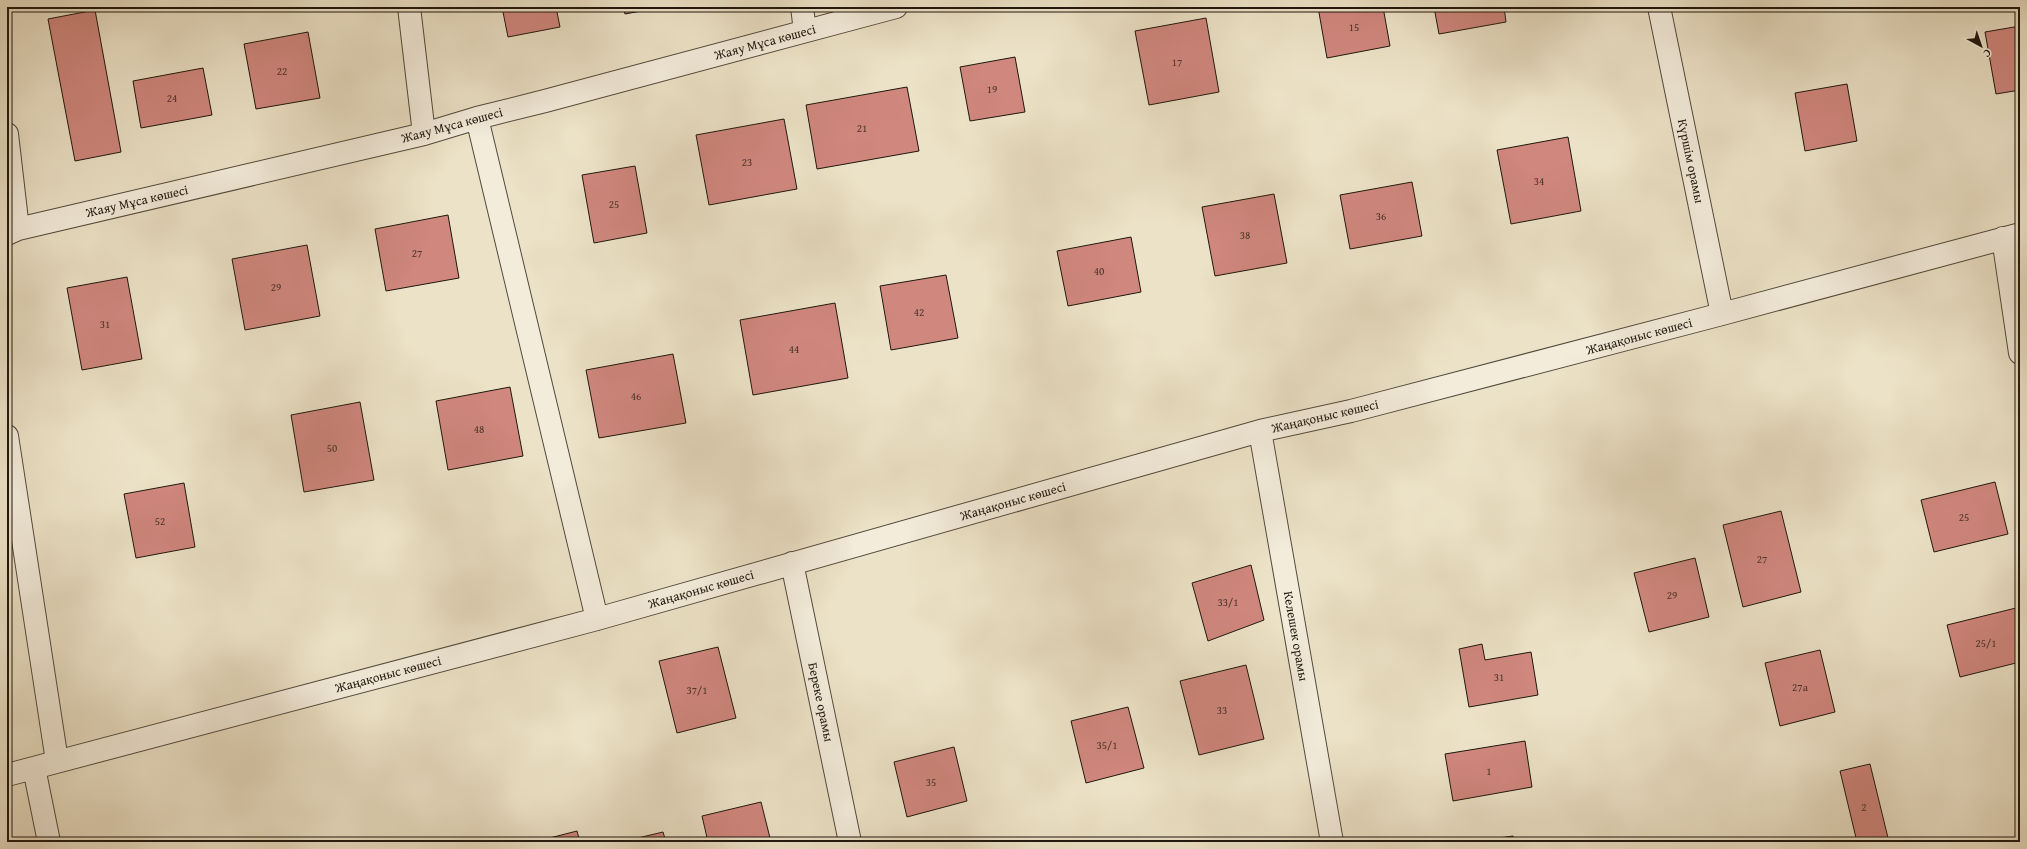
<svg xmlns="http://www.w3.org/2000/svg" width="2027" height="849" font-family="'Gentium Book Plus',serif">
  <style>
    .building { fill: #d0877e; stroke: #1f170e }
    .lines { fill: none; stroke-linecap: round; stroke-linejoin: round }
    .minor-casing { stroke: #524a3c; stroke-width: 24 }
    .minor { stroke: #f3ecdb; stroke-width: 22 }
    .labels { text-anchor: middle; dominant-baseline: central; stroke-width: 3.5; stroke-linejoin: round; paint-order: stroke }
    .number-label { font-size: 11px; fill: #4b332a }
    .street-label { font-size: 13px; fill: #1f170e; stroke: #f3ecdb }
  </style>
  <rect width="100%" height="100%" fill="#ece2c7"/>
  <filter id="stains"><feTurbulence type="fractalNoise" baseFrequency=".005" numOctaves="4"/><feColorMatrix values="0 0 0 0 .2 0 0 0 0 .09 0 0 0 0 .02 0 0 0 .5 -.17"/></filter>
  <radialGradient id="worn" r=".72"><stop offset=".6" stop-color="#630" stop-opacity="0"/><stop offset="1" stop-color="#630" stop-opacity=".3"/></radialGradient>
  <path class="building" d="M502,7h54l4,20 -52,10z
    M623,7h40l-38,7z
    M1318,7h65l7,39 -63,12z
    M1434,7h70l2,15 -67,12z
    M95,10l26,142 -46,9 -27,-142z
    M1206,18l13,74 -70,13 -14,-74z
    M2020,26v64l-24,4 -11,-62z
    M308,32l12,66 -64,11 -12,-65z
    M1015,57l10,55 -55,9 -10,-54z
    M203,68l9,47 -71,13 -8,-47z
    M1847,84l10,57 -52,10 -10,-58z
    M907,87l12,64 -102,18 -11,-64z
    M784,119l13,70 -88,16 -13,-70z
    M1568,137l13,74 -70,13 -14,-74z
    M635,166l12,67 -53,10 -12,-68z
    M1412,182l10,54 -72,13 -10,-54z
    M1274,194l13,69 -72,13 -13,-69z
    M448,215l11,63 -73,13 -11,-62z
    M1131,237l10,55 -73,14 -11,-55z
    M307,245l13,71 -75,14 -13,-71z
    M946,275l12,63 -67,12 -11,-64z
    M127,277l15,82 -60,11 -15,-82z
    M835,303l13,75 -95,17 -13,-75z
    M673,354l13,69 -87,15 -13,-68z
    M510,387l13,69 -75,14 -12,-69z
    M360,402l14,78 -70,12 -13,-77z
    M1995,482l13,52 -74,18 -13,-52z
    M184,483l11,64 -59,11 -12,-64z
    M1781,511l20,81 -58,15 -20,-82z
    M1695,558l14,59 -60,15 -15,-59z
    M1251,565l13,55 -56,21 -16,-58z
    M2020,607v55l-60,15 -13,-52z
    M1482,644l3,16 46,-8 7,43 -69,12 -10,-58z
    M718,647l18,71 -59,15 -18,-72z
    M1820,650l15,62 -55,14 -15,-63z
    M1246,665l18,74 -65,16 -19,-74z
    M1128,707l16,61 -58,15 -15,-62z
    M1525,741l7,46 -79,14 -8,-47z
    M954,747l13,54 -60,16 -13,-55z
    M1870,764l19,78h-32l-17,-71z
    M761,802l10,40h-63l-6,-26z
    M577,831l3,11h-46z
    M663,832l3,10h-45z
    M1513,836l1,6h-43z"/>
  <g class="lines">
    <g class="minor-casing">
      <path id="minor" d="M409,7l15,127
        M802,7l3,24
        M1659,7l63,307
        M477,118l120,501
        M7,134l11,95
        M7,234l11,-5 406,-95 53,-16 68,-17 351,-94
        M2003,238l17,115
        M1260,431l72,411
        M7,436l50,325
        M792,563l58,279
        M34,768l15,74
        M7,775l590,-156 663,-188 91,-20 371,-97 298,-80"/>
    </g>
    <use href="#minor" class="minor"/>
  </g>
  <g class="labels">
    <g class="number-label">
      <text x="1354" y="27">15</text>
      <text x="1177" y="62">17</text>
      <text x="282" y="71">22</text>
      <text x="992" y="89">19</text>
      <text x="172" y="98">24</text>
      <text x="862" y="128">21</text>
      <text x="747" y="162">23</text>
      <text x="1539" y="181">34</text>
      <text x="614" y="204">25</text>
      <text x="1381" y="216">36</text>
      <text x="1245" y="235">38</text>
      <text x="417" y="253">27</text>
      <text x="1099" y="271">40</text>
      <text x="276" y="287">29</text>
      <text x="919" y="312">42</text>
      <text x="105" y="324">31</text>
      <text x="794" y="349">44</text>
      <text x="636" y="396">46</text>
      <text x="479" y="429">48</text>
      <text x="332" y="448">50</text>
      <text x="1964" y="517">25</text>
      <text x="160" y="521">52</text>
      <text x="1762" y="559">27</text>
      <text x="1672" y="595">29</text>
      <text x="1228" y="602">33/1</text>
      <text x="1986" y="643">25/1</text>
      <text x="1499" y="677">31</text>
      <text x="1800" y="687">27а</text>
      <text x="697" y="690">37/1</text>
      <text x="1222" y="710">33</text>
      <text x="1107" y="745">35/1</text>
      <text x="1489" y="771">1</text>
      <text x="931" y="782">35</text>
      <text x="1864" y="807">2</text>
    </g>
    <g class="street-label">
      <text transform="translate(765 42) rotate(-15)">Жаяу Мұса көшесі</text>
      <text transform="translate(452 125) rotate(-15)">Жаяу Мұса көшесі</text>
      <text transform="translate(1691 161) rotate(78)">Күршім орамы</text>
      <text transform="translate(137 201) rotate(-13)">Жаяу Мұса көшесі</text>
      <text transform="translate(1639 336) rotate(-15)">Жаңақоныс көшесі</text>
      <text transform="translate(1325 416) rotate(-13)">Жаңақоныс көшесі</text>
      <text transform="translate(1013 501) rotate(-16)">Жаңақоныс көшесі</text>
      <text transform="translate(701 589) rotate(-16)">Жаңақоныс көшесі</text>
      <text transform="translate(1296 636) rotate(80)">Келешек орамы</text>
      <text transform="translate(388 674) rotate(-15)">Жаңақоныс көшесі</text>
      <text transform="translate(821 702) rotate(78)">Береке орамы</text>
    </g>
  </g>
  <rect width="2027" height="849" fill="none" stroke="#ece2c7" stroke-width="24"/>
  <rect x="8" y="8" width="2011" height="833" fill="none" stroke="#1f170e" stroke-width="2"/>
  <rect x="12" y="12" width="2003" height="825" fill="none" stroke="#1f170e"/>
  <g transform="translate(1981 46) rotate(140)" stroke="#f3ecdb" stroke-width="3" paint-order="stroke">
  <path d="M0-3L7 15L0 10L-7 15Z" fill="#1f170e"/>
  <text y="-6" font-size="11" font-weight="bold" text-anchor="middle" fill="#1f170e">С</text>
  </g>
  <rect width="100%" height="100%" filter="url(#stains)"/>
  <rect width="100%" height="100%" fill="url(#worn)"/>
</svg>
